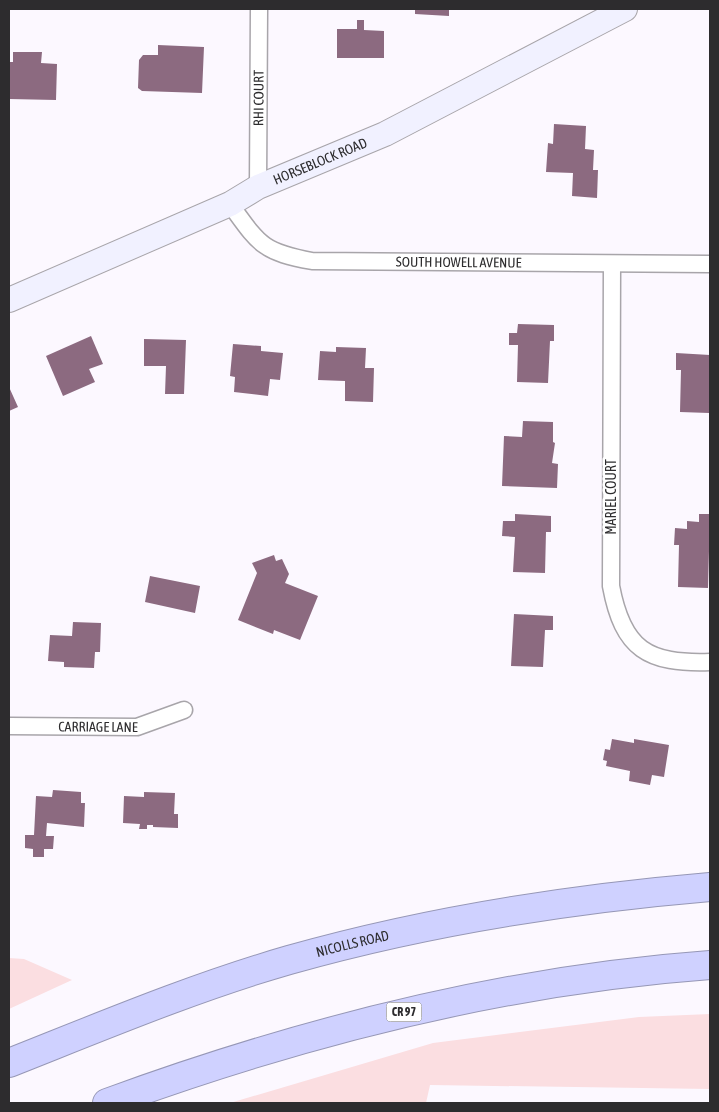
<svg xmlns="http://www.w3.org/2000/svg" width="719" height="1112" font-family="'Asap Condensed',sans-serif">
  <style>
    .green { fill: #fbdee1 }
    .building { fill: #8c6a80 }
    .lines { fill: none; stroke-linecap: round; stroke-linejoin: round }
    .street-casing { stroke: #a8a5aa; stroke-width: 19 }
    .secondary-casing { stroke: #a8a5aa; stroke-width: 26 }
    .highway-casing { stroke: #9697b6; stroke-width: 30 }
    .street { stroke: #fff; stroke-width: 16 }
    .secondary { stroke: #f1f1ff; stroke-width: 24 }
    .highway { stroke: #cfd1ff; stroke-width: 28 }
    .labels { text-anchor: middle; dominant-baseline: central; stroke-width: 5; stroke-linejoin: round; paint-order: stroke }
    .shield { fill: #fff; stroke: #6c6b6d; stroke-width: 1 }
    .shield-label { font-size: 12px; font-weight: bold; fill: #2d2c2e }
    .street-label { font-size: 14px; fill: #2d2c2e; stroke: #fff }
  </style>
  <rect width="100%" height="100%" fill="#fcf8ff"/>
  <path class="green" d="M9,958l15,1 48,21 -63,29z
    M710,1014v75l-280,-4 -4,18h-196l203,-60 206,-26z"/>
  <path class="building" d="M415,9h34v7l-34,-2z
    M357,20h7v10l20,1v27h-47v-29h20z
    M158,45l46,2 -2,46 -60,-2 -4,-3 1,-28 4,-5h15z
    M13,52h29l-1,11 16,1 -1,36 -47,-1v-37h4z
    M554,124l32,2 -1,23 9,1 -1,20h5l-1,28 -25,-2 1,-23 -27,-1 2,-29 5,1z
    M518,324l36,1v16h-4l-2,42 -31,-1 1,-37h-9v-12h8z
    M91,336l12,28 -14,5 6,13 -32,14 -17,-40z
    M144,339l42,1 -2,54h-19l1,-28h-22z
    M233,344l28,2v5l22,2 -3,27 -10,-1 -2,17 -34,-4 1,-15 -5,-1z
    M336,347l30,1 -1,20h9l-1,34 -28,-1v-20l-27,-1 2,-29 16,1z
    M676,353l34,2 -1,58 -29,-1 1,-42h-5z
    M9,387l9,20 -9,4z
    M523,421l30,1v20l2,1 -3,20 6,1 -1,24 -55,-2 2,-50 18,1z
    M515,514l36,2v16h-5l-1,41 -32,-1 2,-35 -13,-1 1,-15h12z
    M699,514h11l-2,74 -30,-1 1,-42h-5l1,-17 12,1v-8l12,1z
    M274,555l2,6 6,-2 7,15 -4,9 33,13 -18,44 -26,-10 -1,4 -35,-14 19,-47 -5,-10z
    M150,576l50,10 -5,27 -50,-11z
    M514,614l39,2v14h-8l-2,37 -32,-1z
    M73,622l28,1 -1,29h-5l-1,16 -30,-1v-5l-16,-1 2,-26 22,1z
    M612,739l22,4v-4l35,6 -5,32 -12,-2 -2,10 -21,-4 1,-10 -24,-5 1,-5 -4,-1 2,-11 5,1z
    M53,790l28,2v11h4l-1,24 -37,-4 -1,13h8l-1,13h-9v8h-11v-8l-8,-1v-13h9l2,-39 16,1z
    M144,792l31,1 -1,21h4v14l-25,-1v-2h-6v4h-8l1,-5 -17,-1 1,-27 20,1z"/>
  <g class="lines">
    <g class="street-casing">
      <g id="street">
        <path id="s1" d="M258,187l1,-178"/>
        <path id="s2" d="M230,204c29,40 32,48 82,57l398,3"/>
        <path d="M612,264l-1,322c12,64 37,78 99,76"/>
        <path id="s3" d="M9,726l128,1 47,-17"/>
      </g>
    </g>
    <g class="secondary-casing">
      <g id="secondary">
        <path id="s4" d="M9,300l221,-96 28,-17 127,-53 240,-125"/>
      </g>
    </g>
    <g class="highway-casing">
      <g id="highway">
        <path id="s5" d="M9,1063c91,-36 186,-76 280,-103 138,-39 279,-61 421,-73"/>
        <path d="M107,1103c194,-71 396,-123 603,-138"/>
      </g>
    </g>
    <use href="#street" class="street"/>
    <use href="#secondary" class="secondary"/>
    <use href="#highway" class="highway"/>
  </g>
  <g class="labels">
    <rect class="shield" x="386.5" y="1002.5" width="35" height="19" rx="4"/>
    <g class="shield-label">
      <text x="404" y="1012">CR 97</text>
    </g>
    <g class="street-label">
      <text stroke="none"><textPath href="#s1" startOffset="89">RHI COURT</textPath></text>
      <text stroke="none"><textPath href="#s4" startOffset="341">HORSEBLOCK ROAD</textPath></text>
      <text stroke="none"><textPath href="#s2" startOffset="251">SOUTH HOWELL AVENUE</textPath></text>
      <text transform="translate(611 497) rotate(-90)">MARIEL COURT</text>
      <text stroke="none"><textPath href="#s3" startOffset="89">CARRIAGE LANE</textPath></text>
      <text stroke="none"><textPath href="#s5" startOffset="364">NICOLLS ROAD</textPath></text>
    </g>
  </g>
  <rect width="719" height="1112" fill="none" stroke="#2d2c2e" stroke-width="20"/>
</svg>
